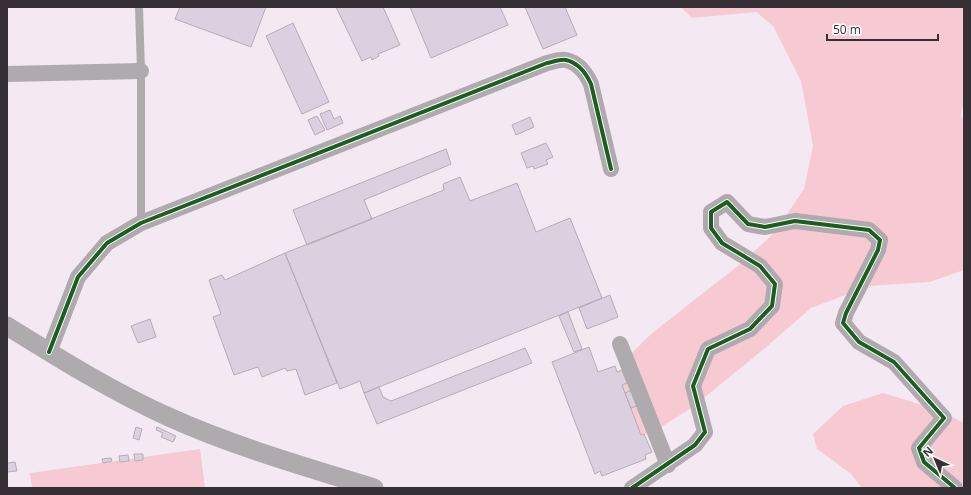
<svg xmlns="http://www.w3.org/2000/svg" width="971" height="495" font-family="'Open Sans',sans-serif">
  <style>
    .green { fill: #f7cad3 }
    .building { fill: #dbd0e0; stroke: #b4adb5 }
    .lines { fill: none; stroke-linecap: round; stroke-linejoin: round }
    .service { stroke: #afaaad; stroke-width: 8 }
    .minor { stroke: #afaaad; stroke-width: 16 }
    .tertiary { stroke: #afaaad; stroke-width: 19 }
    .cycleway-casing { stroke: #fff; stroke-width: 6 }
    .cycleway { stroke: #1b5e20; stroke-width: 4 }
  </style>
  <rect width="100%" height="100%" fill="#f4e9f2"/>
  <path class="green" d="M681,7h283v94l-3,14 3,9v146l-34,12 -61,4 -58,22 -47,41 -70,57 -42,27 -25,5 -14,-48 15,-33 23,-23 93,-73 31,-29 29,-43 9,-43 -12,-65 -28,-55 -17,-14 -64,6z
    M883,393l56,17 25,13v65h-102l-12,-15 -33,-24 -4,-15 30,-28z
    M200,449l5,39h-173l-2,-15z"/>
  <path class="building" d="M180,7h86l-15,40 -76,-28z
    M336,7h47l17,38 -22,9 1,2 -7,4 -1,-3 -9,4z
    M410,7h90l8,18 -77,33z
    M525,7h40l12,28 -34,14z
    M293,23l36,79 -27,12 -36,-78z
    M330,110l4,9 6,-3 3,7 -16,7 -7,-16z
    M317,116l8,14 -10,5 -7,-15z
    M530,117l4,10 -18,8 -4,-10z
    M546,143l7,14 -7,3 2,4 -14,5 -1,-3 -6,2 -6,-15z
    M446,149l5,15 -2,1 -85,35 8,19 -65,26 -14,-35z
    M460,177l10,24 47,-18 19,49 34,-14 32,80 -238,95 -4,-12 -20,8 -55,-136 159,-63 -1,-6z
    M285,253l52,130 -32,12 -9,-26 -9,2 -2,-3 -23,9 -4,-10 -24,8 -21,-58 8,-3 -12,-34 13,-5 3,5z
    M610,295l8,22 -31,12 -8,-21z
    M568,312l14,37 -8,3 -15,-36z
    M150,319l6,18 -18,6 -7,-17z
    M589,347l9,25 17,-6 2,6 5,-2 5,13 -5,2 19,50 3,-1 8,18 -7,3 1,4 -44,17 -2,-5 -5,3 -43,-112z
    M525,348l7,15 -155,61 -13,-31 15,-6 4,10 8,4z
    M641,386l6,16 -16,6 -6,-15z
    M136,427l6,2 -3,11 -6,-2z
    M157,427l19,9 -3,6 -12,-5 2,-4 -7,-3z
    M134,454h9v6l-8,1z
    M128,455l1,6 -9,1 -1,-6z
    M111,458l1,3 -9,2 -1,-4z
    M15,462l2,9 -10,1v-9z"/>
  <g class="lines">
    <path class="service" d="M139,7l2,64v152"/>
    <path class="minor" d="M7,74l134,-3
      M620,344l48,121
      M49,352l29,-75 29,-34 34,-20 406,-160c5,-1 14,-4 19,-3 13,3 20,13 25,24l20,85
      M632,488l63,-43 10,-13 -12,-46 15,-37 42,-20 22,-23 3,-22 -15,-18 -38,-23 -11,-15v-16l16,-10 21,22 17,3 30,-6 74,9 11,10 -2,10 -32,63 -3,10 16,19 35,20 50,56 -25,30 5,14 31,26"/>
    <path class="tertiary" d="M7,326c53,33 106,66 164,92 65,29 135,49 203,70"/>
    <g class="cycleway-casing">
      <path id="cycleway" d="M49,352l29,-75 29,-34 34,-20 406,-160c5,-1 14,-4 19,-3 13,3 20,13 25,24l20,85
        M632,488l63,-43 10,-13 -12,-46 15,-37 42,-20 22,-23 3,-22 -15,-18 -38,-23 -11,-15v-16l16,-10 21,22 17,3 30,-6 74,9 11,10 -2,10 -32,63 -3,10 16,19 35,20 50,56 -25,30 5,14 31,26"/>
    </g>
    <use href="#cycleway" class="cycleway"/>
  </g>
  <rect width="971" height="495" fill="none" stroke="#372f36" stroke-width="16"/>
  <g transform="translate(935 459) rotate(316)" stroke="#ffffff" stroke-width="3" paint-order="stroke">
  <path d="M0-3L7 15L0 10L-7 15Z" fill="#372f36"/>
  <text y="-6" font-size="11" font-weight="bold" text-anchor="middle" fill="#372f36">N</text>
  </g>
  <path d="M827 34v6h111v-6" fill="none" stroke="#372f36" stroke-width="2"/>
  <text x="833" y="34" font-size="12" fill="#372f36" stroke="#ffffff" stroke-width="3" paint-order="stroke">50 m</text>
</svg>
